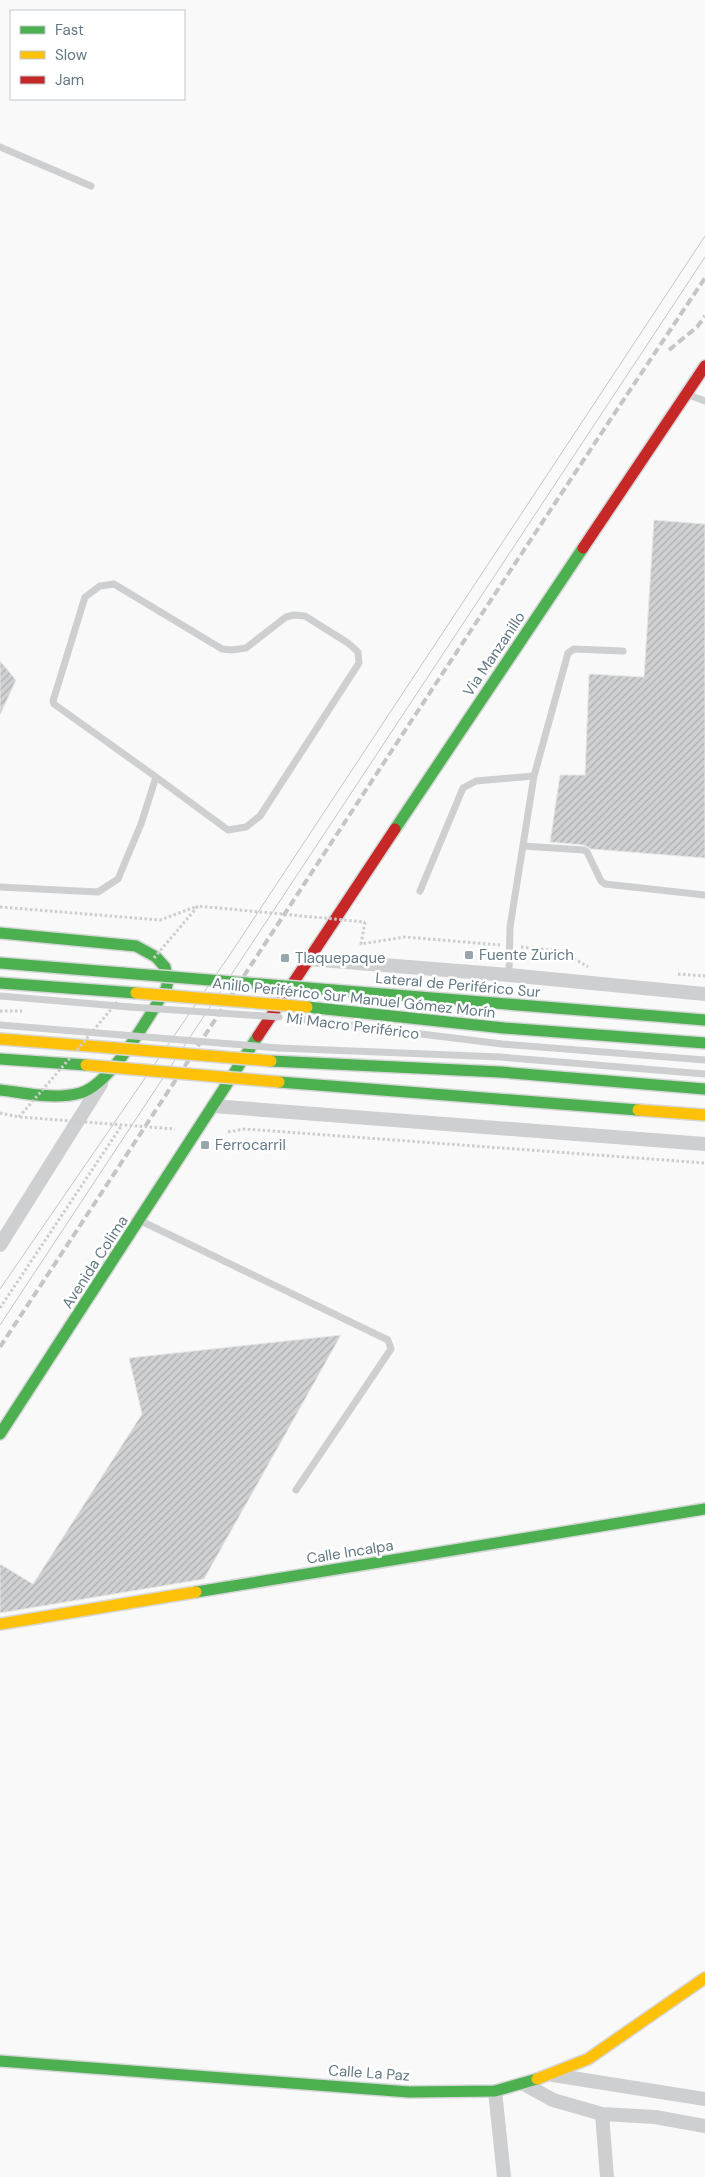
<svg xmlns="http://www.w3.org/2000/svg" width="705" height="2177" font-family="'DM Sans',sans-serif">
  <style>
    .building { fill: url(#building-hatch); stroke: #e8e8e8 }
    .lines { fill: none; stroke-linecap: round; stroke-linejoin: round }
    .fast-casing { stroke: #d6d7d8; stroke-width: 14 }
    .slow-casing { stroke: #d6d7d8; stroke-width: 14 }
    .jam-casing { stroke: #d6d7d8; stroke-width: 14 }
    .path { stroke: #cbcdce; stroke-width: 3; stroke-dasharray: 2.5 2.5; stroke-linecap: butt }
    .lane { stroke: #cecfd0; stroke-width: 7 }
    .street { stroke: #cecfd0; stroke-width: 14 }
    .fast { stroke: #4caf50; stroke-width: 11 }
    .slow { stroke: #ffc107; stroke-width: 11 }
    .jam { stroke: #c62828; stroke-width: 11 }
    .tram { stroke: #c3c5c6; stroke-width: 1 }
    .rail { stroke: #c3c5c6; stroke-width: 4; stroke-dasharray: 8 4; stroke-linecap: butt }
    .fast-bridge-casing { stroke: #d6d7d8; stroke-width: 14; stroke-linecap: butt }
    .slow-bridge-casing { stroke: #d6d7d8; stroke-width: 14; stroke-linecap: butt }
    .path-bridge { stroke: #cbcdce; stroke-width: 3; stroke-dasharray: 2.5 2.5; stroke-linecap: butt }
    .lane-bridge { stroke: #cecfd0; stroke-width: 7 }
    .fast-bridge { stroke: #4caf50; stroke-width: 11 }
    .slow-bridge { stroke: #ffc107; stroke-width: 11 }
    .poi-dot { fill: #98a6ad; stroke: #fff; stroke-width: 2 }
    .labels { text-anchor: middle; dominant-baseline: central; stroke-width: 5; stroke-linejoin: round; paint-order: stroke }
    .street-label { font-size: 15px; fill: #647984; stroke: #fff }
    .poi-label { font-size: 15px; fill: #647984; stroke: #fff; text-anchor: start }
  </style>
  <defs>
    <pattern id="building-hatch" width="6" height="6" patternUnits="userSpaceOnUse" patternTransform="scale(1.25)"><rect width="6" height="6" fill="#cfd1d2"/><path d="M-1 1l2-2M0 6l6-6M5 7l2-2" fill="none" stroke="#acaeb0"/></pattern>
  </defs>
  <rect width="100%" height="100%" fill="#f9f9f9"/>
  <path class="building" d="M654,520l51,4v334l-114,-9 -7,-4 -34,-3 10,-67h25l4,-101 55,3z
    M0,661l16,19 -16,35z
    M341,1335l-137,244 -204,34v-49l33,20 109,-170 -13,-56z"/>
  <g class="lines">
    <g class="fast-casing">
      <path id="fast" d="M395,829l188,-281
        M0,933l136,13 20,11 9,10 3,14 -2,8c-17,27 -55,96 -86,104 -26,7 -54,0 -80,-3
        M0,963l123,10
        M0,983l136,10
        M333,990l372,30
        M307,1007l197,21 201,15
        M0,1059l86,6
        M271,1061l229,11 205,17
        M279,1082l359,28
        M0,1434l258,-398
        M196,1592l509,-83
        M0,2061l409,31 86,-1 42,-12"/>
    </g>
    <g class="slow-casing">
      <path id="slow" d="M0,1039l114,9
        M638,1110l67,5
        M0,1624l196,-32
        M537,2079l51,-20 117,-81"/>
    </g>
    <g class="jam-casing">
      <path id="jam" d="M583,548l122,-182
        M258,1036l137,-207"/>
    </g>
    <path class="path" d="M0,907l160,13 38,-14
      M365,922l-4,22 44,-7 95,8
      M521,947l41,4 26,16
      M678,974l27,2
      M0,1011h22
      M0,1113l19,4
      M228,1132l17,-3 460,34
      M0,1308l122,-183"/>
    <path class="lane" d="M0,147l91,39
      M686,394l19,7
      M523,846l61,4 3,2 14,29 4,3 100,11
      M0,887l98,5 20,-13 23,-55 15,-47 -102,-73 -1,-3 32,-104 15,-11 14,-2 108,65 10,1 14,-2 40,-31 8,-2 11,1 43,27 10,9 1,11 -99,153 -14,11 -18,3 -72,-53
      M420,891l43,-103 13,-7 58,-5
      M509,975l1,-48 24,-151 34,-123 6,-4 49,2
      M0,996l130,11
      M300,1019l202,25 203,16
      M0,1025l122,10
      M279,1048l221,9 205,17
      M141,1221l247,119 3,9 -95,141"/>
    <path class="street" d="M308,959l201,16 196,19
      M213,1106l492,38
      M0,1245l101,-161
      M553,2075l152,24
      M524,2084l29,16 49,14 53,3 50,9
      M495,2091l9,86
      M602,2114l5,63"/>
    <use href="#fast" class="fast"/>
    <use href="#slow" class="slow"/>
    <use href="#jam" class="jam"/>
    <path class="tram" d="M0,1289l231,-336 474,-717
      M0,1325l705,-1068"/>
    <path class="rail" d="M669,350l28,-23 8,-11
      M0,1347c235,-356 467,-714 705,-1069"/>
    <g class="fast-bridge-casing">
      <path id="fast-bridge" d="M123,973l210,17"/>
    </g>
    <g class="slow-bridge-casing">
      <path id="slow-bridge" d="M136,993l171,14
        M114,1048l157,13
        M86,1065l193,17"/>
    </g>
    <path class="path-bridge" d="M154,958l44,-52 167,16
      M77,1050l41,-49
      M19,1117l51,-59
      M20,1117l155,12"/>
    <path class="lane-bridge" d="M130,1007l149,10
      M122,1035l157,13"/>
    <use href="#fast-bridge" class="fast-bridge"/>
    <use href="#slow-bridge" class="slow-bridge"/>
  </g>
  <g class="poi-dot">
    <rect x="464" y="950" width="10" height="10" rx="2.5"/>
    <rect x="280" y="953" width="10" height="10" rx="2.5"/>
    <rect x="200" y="1140" width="10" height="10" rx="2.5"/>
  </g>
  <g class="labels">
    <g class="street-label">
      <text transform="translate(494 654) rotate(-56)">Via Manzanillo</text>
      <text transform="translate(458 985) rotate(5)">Lateral de Periférico Sur</text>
      <text transform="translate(354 998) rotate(6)">Anillo Periférico Sur Manuel Gómez Morín</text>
      <text transform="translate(353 1026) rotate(7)">Mi Macro Periférico</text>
      <text transform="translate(95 1262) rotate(-57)">Avenida Colima</text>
      <text transform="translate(350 1552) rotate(-9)">Calle Incalpa</text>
      <text transform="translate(369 2073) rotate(4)">Calle La Paz</text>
    </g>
    <g class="poi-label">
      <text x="479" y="955">Fuente Zurich</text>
      <text x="295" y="958">Tlaquepaque</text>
      <text x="215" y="1145">Ferrocarril</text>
    </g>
  </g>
  <rect x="10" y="10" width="175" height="90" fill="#ffffff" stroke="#c1c9ce"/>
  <rect x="20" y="26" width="25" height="8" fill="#4caf50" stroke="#c1c9ce"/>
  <text x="55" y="35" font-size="15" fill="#647984">Fast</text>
  <rect x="20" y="51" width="25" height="8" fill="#ffc107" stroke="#c1c9ce"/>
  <text x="55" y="60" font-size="15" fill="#647984">Slow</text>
  <rect x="20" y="76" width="25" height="8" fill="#c62828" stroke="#c1c9ce"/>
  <text x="55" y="85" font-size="15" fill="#647984">Jam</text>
</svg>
